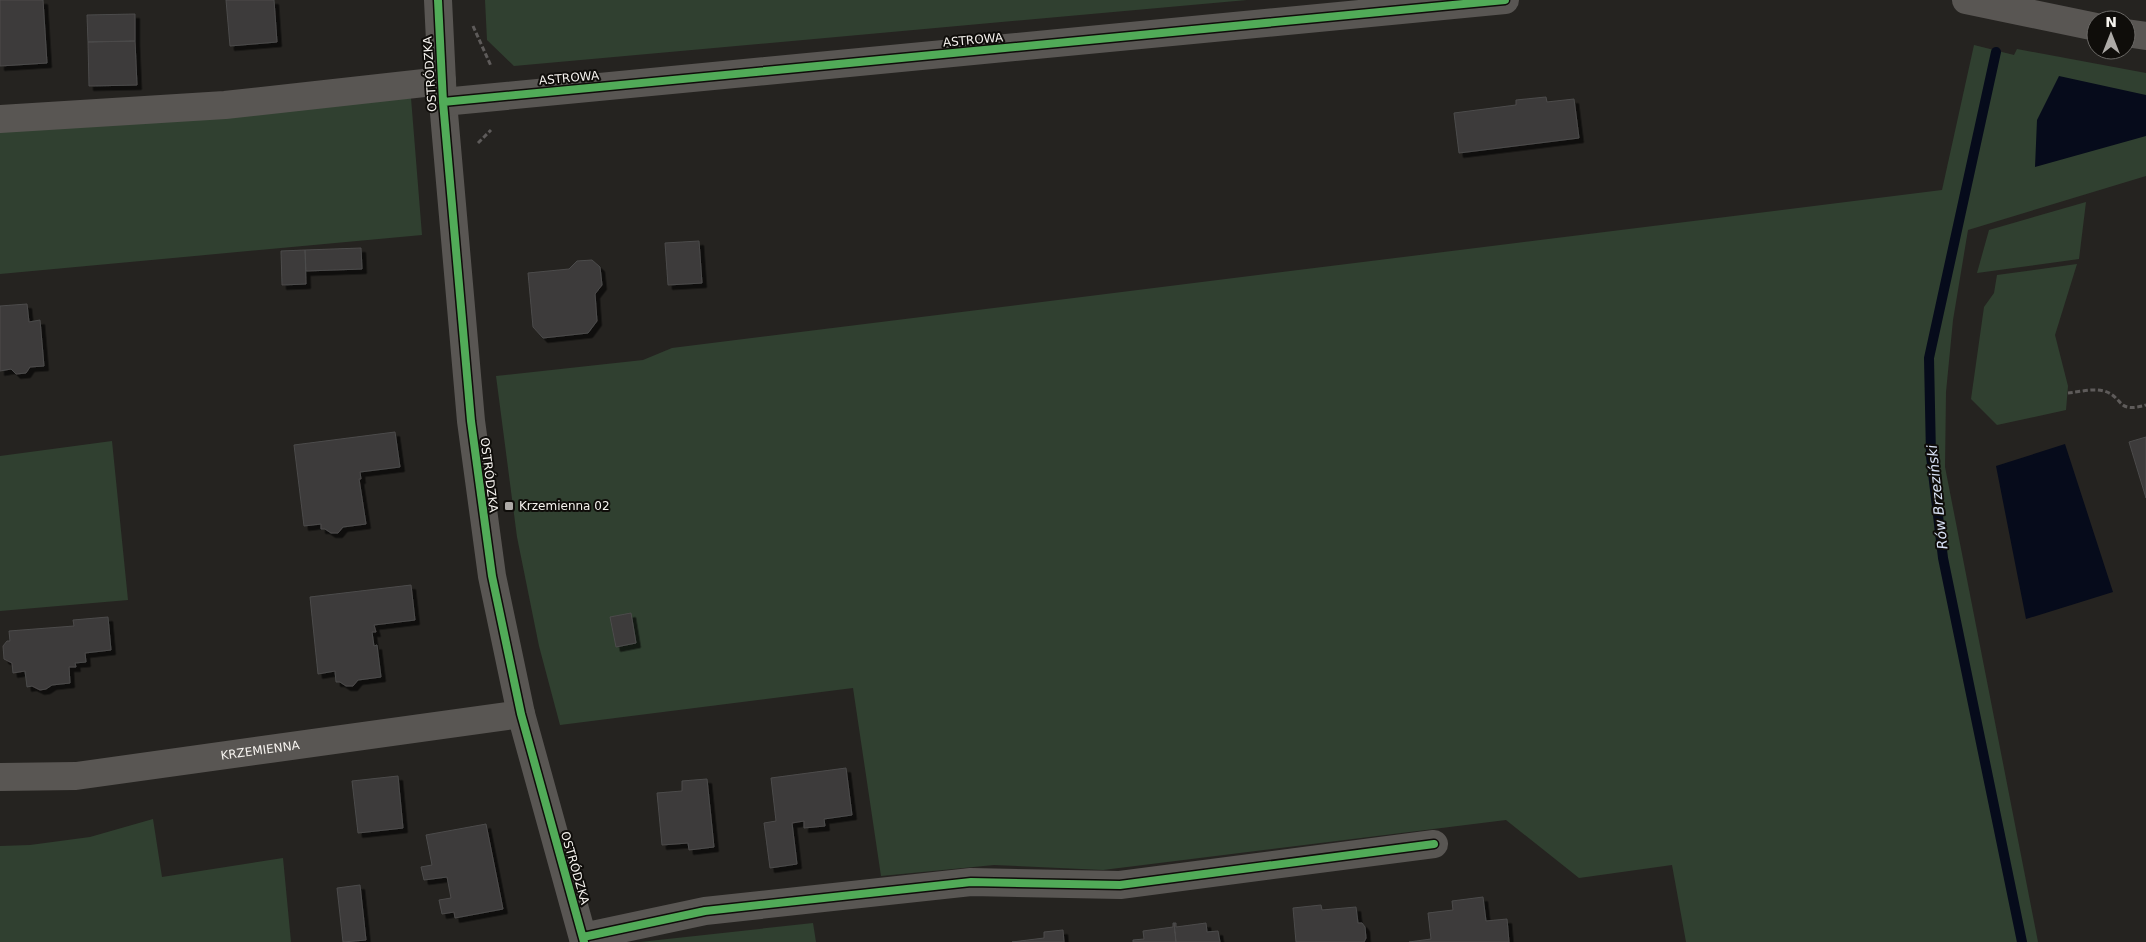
<svg xmlns="http://www.w3.org/2000/svg" width="2146" height="942" font-family="'DejaVu Sans',sans-serif">
  <style>
    .green { fill: #304030 }
    .water { fill: #060b1b }
    .lines { fill: none; stroke-linecap: round; stroke-linejoin: round }
    .stream { stroke: #060b1b; stroke-width: 10 }
    .building { fill: #3c3a3a; stroke: #4c4b4b; filter: url(#shadow) }
    .path { stroke: #5e5b5a; stroke-width: 3; stroke-dasharray: 5 2.5; stroke-linecap: butt }
    .minor { stroke: #595653; stroke-width: 28 }
    .cycleway-casing { stroke: #0f0d0a; stroke-width: 11 }
    .cycleway { stroke: #51ab58; stroke-width: 8 }
    .poi-dot { fill: #adaaa7; stroke: #0f0d0a; stroke-width: 2 }
    .labels { text-anchor: middle; dominant-baseline: central; stroke-width: 4; stroke-linejoin: round; paint-order: stroke }
    .street-label { font-size: 12px; fill: #f6f3ef; stroke: #0f0d0a }
    .poi-label { font-size: 12px; fill: #f6f3ef; stroke: #0f0d0a; text-anchor: start }
    .water-label { font-size: 14px; font-style: italic; fill: #d9e2f6; stroke: #0f0d0a }
  </style>
  <defs>
    <filter id="shadow"><feDropShadow dx="4.5" dy="4.5" stdDeviation="0" flood-color="#0009"/></filter>
  </defs>
  <rect width="100%" height="100%" fill="#252320"/>
  <path class="green" d="M485,0h762l-733,66 -27,-26z
    M1974,45l40,10 3,-6 129,24v103l-178,54 -15,90 -7,72 -1,75 93,475h-352l-14,-77 -93,13 -73,-58 -403,50 -109,-5 -113,11 -28,-188 -293,37 -21,-79 -22,-109 -21,-161 147,-16 29,-12 1270,-158z
    M411,98l11,137 -422,39v-143z
    M2086,202l-7,57 -102,14 12,-43z
    M2077,264l-22,71 13,51 -2,24 -69,15 -26,-26 13,-92 10,-14 3,-18z
    M112,441l16,159 -128,11v-155z
    M153,819l9,58 121,-19 8,84h-291v-96l30,-1 60,-8z
    M813,923l3,19h-176z"/>
  <path class="water" d="M2059,76l87,19v41l-111,31 2,-47z
    M2065,444l48,148 -87,27 -30,-153z"/>
  <g class="lines">
    <path class="stream" d="M1996,52l-67,306 2,98 12,102 79,384"/>
  </g>
  <path class="building" d="M0,0h43l4,63 -47,3z
    M226,0h48l3,42 -47,4z
    M135,14v27l-47,1 -1,-27z
    M135,41l2,44 -48,1 -1,-44z
    M1546,97l1,5 27,-3 5,39 -120,15 -5,-40 62,-8v-5z
    M699,241l3,42 -34,2 -3,-42z
    M361,248l1,21 -56,2 -1,-21z
    M305,250l1,34 -24,1 -1,-34z
    M592,260l8,7 2,18 -7,9 2,27 -9,12 -45,5 -10,-11 -5,-54 41,-4 8,-8z
    M27,304l2,18 11,-2 4,46 -14,1 -4,6 -10,1 -5,-5 -11,2v-65z
    M395,432l5,35 -40,5 1,7h-2l7,45 -23,3 -5,6h-7l-6,-4h-4v-5l-17,2 -10,-81z
    M2146,437v61l-17,-56z
    M411,585l4,35 -41,5 2,7h-4l2,14 3,-1 4,32 -23,3 -5,6h-7l-6,-4h-4l-1,-11 -17,3 -8,-77z
    M631,613l5,30 -20,4 -6,-30z
    M108,617l3,33 -26,3 1,9 -11,1 1,4h-7l1,16 -18,2 -6,4 -6,1 -8,-4 -5,1 -2,-16 -12,2 -1,-10 -8,-4 -1,-13 4,-5h3l-1,-10 65,-5 -1,-6z
    M846,768l6,47 -28,4 1,7 -21,2v-7l-12,2 5,41 -27,4 -6,-45 12,-2 -5,-43z
    M398,776l5,52 -45,5 -6,-52z
    M707,779l7,68 -25,3 -1,-7 -26,2 -5,-52 25,-2v-10z
    M486,824l17,85 -48,9 -1,-6 -12,2 -3,-14 12,-2 -4,-21 -23,3 -3,-13 11,-2 -6,-30z
    M360,885l6,55 -23,2 -6,-54z
    M1483,897l3,24 21,-2 2,23h-100l22,-3 -3,-26 25,-3 -1,-9z
    M1321,905l1,5 34,-3 2,16h4l3,4 1,11 -2,4h-68l-3,-34z
    M1173,923h1l2,19h-43v-2l11,-1 -1,-8 30,-4z
    M1174,923h2v4l30,-4 1,9 11,-1 2,11h-44z
    M1063,930l1,12h-52l32,-4v-6z"/>
  <g class="lines">
    <path class="path" d="M473,26l18,40
      M478,143l13,-13
      M2068,393c11,-1 25,-5 36,-2 20,6 12,23 42,14"/>
    <g class="minor">
      <path d="M438,0l5,102 28,319 21,155 29,138 63,228"/>
      <path d="M1966,0l130,27"/>
      <path d="M2126,33l20,3"/>
      <path d="M443,102l1062,-102"/>
      <path d="M0,119l225,-14 217,-24"/>
      <path id="s1" d="M0,777l76,-1 445,-62"/>
      <path d="M583,937l122,-26 266,-29 149,3 314,-41"/>
    </g>
    <g class="cycleway-casing">
      <path id="cycleway" d="M438,0l5,102 28,319 21,155 29,138 63,228
        M443,102l1062,-102
        M583,937l122,-26 266,-29 149,3 314,-41"/>
    </g>
    <use href="#cycleway" class="cycleway"/>
  </g>
  <rect class="poi-dot" x="504" y="501" width="10" height="10" rx="2.5"/>
  <g class="labels">
    <g class="street-label">
      <text transform="translate(973 40) rotate(-5)">ASTROWA</text>
      <text transform="translate(430 74) rotate(-94)">OSTRÓDZKA</text>
      <text transform="translate(569 78) rotate(-5)">ASTROWA</text>
      <text transform="translate(489 475) rotate(83)">OSTRÓDZKA</text>
      <text stroke="none"><textPath href="#s1" startOffset="262">KRZEMIENNA</textPath></text>
      <text transform="translate(575 868) rotate(74)">OSTRÓDZKA</text>
    </g>
    <g class="poi-label">
      <text x="519" y="506">Krzemienna 02</text>
    </g>
    <g class="water-label">
      <text transform="translate(1937 497) rotate(-96)">Rów Brzeziński</text>
    </g>
  </g>
  <g transform="translate(2111 35)"><circle r="24" fill="#0f0d0a" stroke="#6b6966"/>
  <path d="M0-4L9 19L0 12L-9 19Z" fill="#adaaa7"/>
  <text y="-8" font-size="14" font-weight="bold" text-anchor="middle" fill="#f6f3ef">N</text>
  </g>
</svg>
